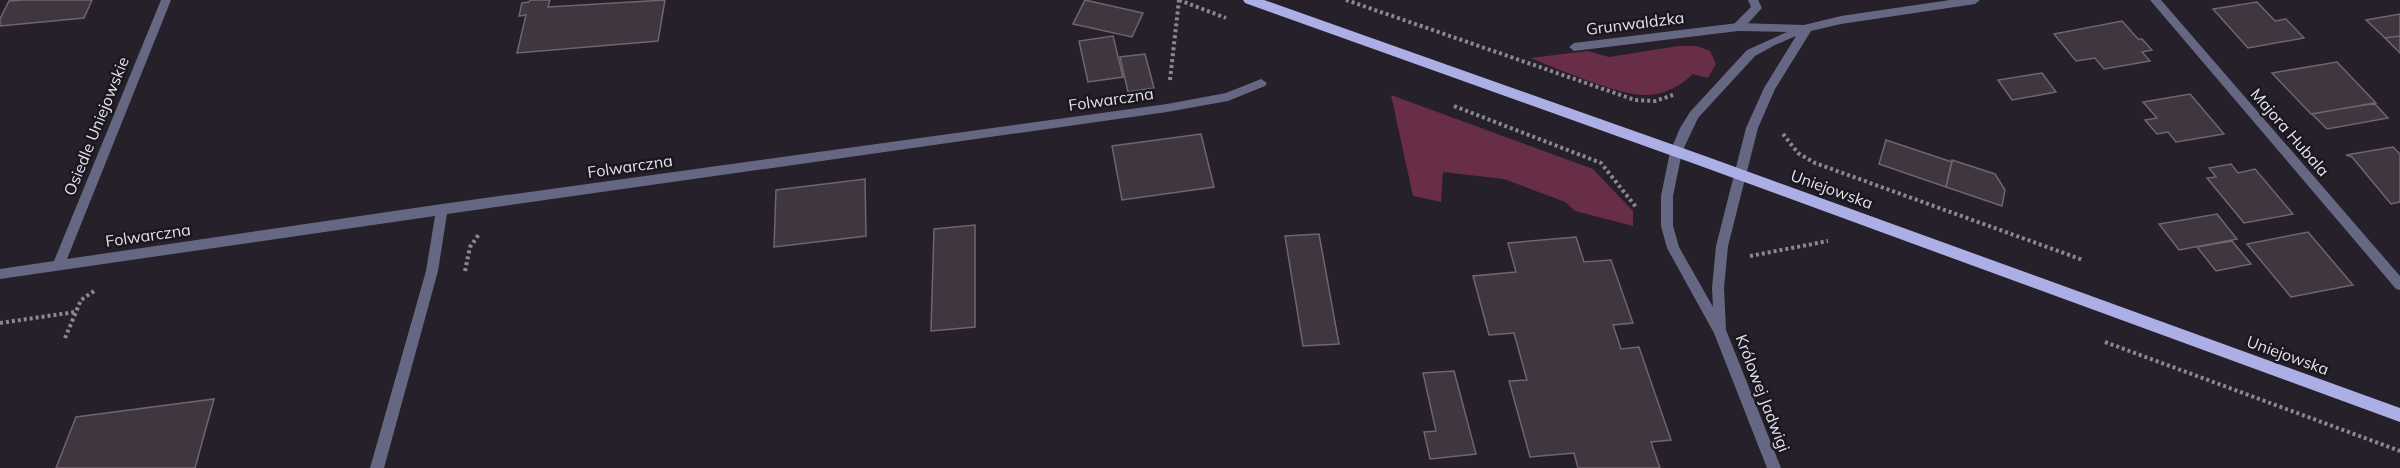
<svg xmlns="http://www.w3.org/2000/svg" width="2400" height="468" font-family="Mulish,sans-serif">
  <style>
    .green { fill: #682d47 }
    .building { fill: #40363f; stroke: #70656f; stroke-width: 1.5 }
    .lines { fill: none; stroke-linecap: round; stroke-linejoin: round }
    .path { stroke: #8c8890; stroke-width: 4; stroke-dasharray: 3 3; stroke-linecap: butt }
    .service { fill: #666883; fill-rule: evenodd }
    .minor { fill: #666883; fill-rule: evenodd }
    .primary { fill: #abafe5; fill-rule: evenodd }
    .labels { text-anchor: middle; dominant-baseline: central; stroke-width: 5; stroke-linejoin: round; paint-order: stroke }
    .street-label { font-size: 16px; fill: #e5e2e9; stroke: #1b1720 }
  </style>
  <rect width="100%" height="100%" fill="#25202a"/>
  <path class="green" d="M1678,46h19l13,5 6,13 -8,14 -15,-4c-12,12 -30,21 -46,21 -24,2 -91,-27 -117,-37l58,-7 21,6z
    M1391,95l202,74 40,42v15l-58,-15 -10,-9 -61,-23 -61,-7 -2,30 -28,-6z"/>
  <path class="building" d="M23,0h69l-8,18 -84,8v-7l9,-18z
    M530,0h20l-2,7 117,-7 -7,41 -141,12 9,-38 -7,1 3,-13 7,-1z
    M1085,0l58,13 -11,24 -59,-13z
    M2257,2l18,19 11,-2 18,19 -56,10 -35,-39z
    M2400,14v22l-15,2 -19,-18z
    M2122,21l16,18h4l10,11 -10,2 8,9 -46,8 -9,-11 -19,3 -22,-27z
    M1113,36l10,41 -35,5 -9,-41z
    M2400,36v17l-15,-15z
    M1145,54l9,34 -26,4 -8,-35z
    M2337,62l39,41 -65,11 -39,-41z
    M2042,73l14,19 -44,8 -14,-20z
    M2190,94l34,40 -48,8 -8,-10 -11,2 -12,-14 12,-2 -14,-16z
    M2374,103l14,15 -61,11 -15,-15z
    M1201,134l13,53 -92,13 -10,-54z
    M1886,140l66,22 -6,25 -67,-23z
    M2393,147l7,7v48l-9,2 -39,-47 -6,-2z
    M1952,160l43,14 10,16 -3,16 -56,-19z
    M2231,164l7,9 17,-4 38,45 -49,9 -37,-45 9,-1 -7,-9z
    M865,179l1,57 -92,11 2,-57z
    M2217,214l20,25 -58,11 -20,-26z
    M975,225v102l-44,4 3,-102z
    M2308,232l45,53 -62,12 -44,-53z
    M1319,234l20,110 -36,2 -18,-110z
    M1576,237l8,25 27,-2 22,63 -20,2 8,24 18,-2 32,93 -20,2 9,26h-82l-4,-15 -44,4 -21,-76 18,-1 -13,-47 -25,2 -16,-59 43,-4 -8,-29z
    M2232,241l19,23 -35,7 -19,-24z
    M1454,371l22,83 -46,5 -6,-27 12,-1 -13,-58z
    M214,399l-19,69h-139l20,-51z"/>
  <g class="lines">
    <path class="path" d="M1179,0l47,18
      M1346,0l289,100 20,1 18,-6
      M1170,80l9,-80
      M1454,106l147,57 35,44
      M1783,134l15,19 17,10 268,97
      M1750,256l78,-15
      M465,271l5,-24 9,-13
      M0,323l75,-11
      M65,338l16,-38 13,-9
      M2105,342l295,109"/>
    <path class="service" d="M1748,0h10l4,8 -20,22h-8l-1,-3 1,-3 17,-17z"/>
    <path class="minor" d="M161,0h10l-104,259 375,-55 725,-100 59,-11 35,-14 6,4 -2,3 -37,15 -61,11 -720,102 -9,57 -54,197h-14l56,-197 9,-55 -435,63v-10l54,-8z
      M1950,0h30l-5,4 -134,20 -30,7 -36,58 -17,39 -30,118 -4,42 2,42 55,138h-14l-53,-135 -47,-85 -6,-22v-30l9,-44 10,-24 10,-16 57,-62 40,-18 -49,-1 -164,20 -5,-4 5,-4 164,-20 66,2 37,-9zM1796,36l-32,52 -18,40 -30,118 -4,42 1,19 -34,-60 -6,-21v-30l9,-44 16,-34 57,-62 20,-11z
      M2150,0h11l239,276v14l-4,-1z"/>
    <path class="primary" d="M1243,0h21l441,156 695,252v14l-705,-258 -450,-161z"/>
  </g>
  <g class="labels">
    <g class="street-label">
      <text transform="translate(1635 23) rotate(-7)">Grunwaldzka</text>
      <text transform="translate(1111 99) rotate(-8)">Folwarczna</text>
      <text transform="translate(96 126) rotate(-68)">Osiedle Uniejowskie</text>
      <text transform="translate(2290 132) rotate(49)">Majora Hubala</text>
      <text transform="translate(630 166) rotate(-8)">Folwarczna</text>
      <text transform="translate(1832 189) rotate(20)">Uniejowska</text>
      <text transform="translate(148 235) rotate(-8)">Folwarczna</text>
      <text transform="translate(2288 355) rotate(20)">Uniejowska</text>
      <text transform="translate(1763 393) rotate(69)">Królowej Jadwigi</text>
    </g>
  </g>
</svg>
